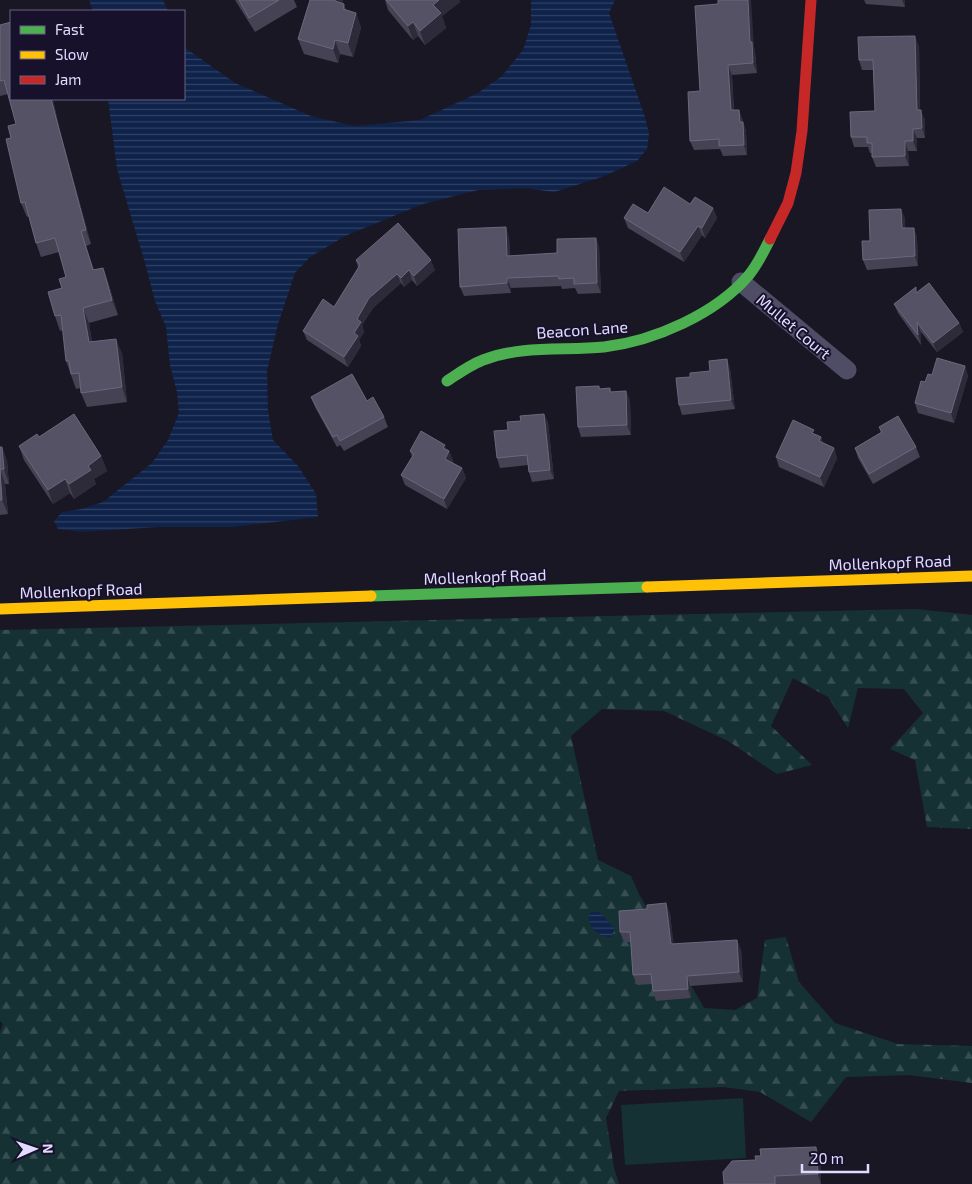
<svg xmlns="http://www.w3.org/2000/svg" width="972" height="1184" font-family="'Exo 2',sans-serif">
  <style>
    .forest { fill: url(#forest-firs) }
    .green { fill: #153133 }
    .water { fill: url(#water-rules) }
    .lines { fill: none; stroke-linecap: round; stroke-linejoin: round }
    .street { stroke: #4f4d66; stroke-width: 19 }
    .fast { stroke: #4caf50; stroke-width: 11 }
    .slow { stroke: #ffc107; stroke-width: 11 }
    .jam { stroke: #c62828; stroke-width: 11 }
    .wall { fill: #454253 }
    .shaded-wall { fill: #2d2a39 }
    .building { fill: #565265; stroke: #6b687e }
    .labels { text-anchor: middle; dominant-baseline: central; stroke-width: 4; stroke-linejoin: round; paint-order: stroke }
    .street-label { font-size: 16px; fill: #e1dcff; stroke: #17112b }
  </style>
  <defs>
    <pattern id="forest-firs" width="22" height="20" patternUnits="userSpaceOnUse" patternTransform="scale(1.25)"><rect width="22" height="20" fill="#153133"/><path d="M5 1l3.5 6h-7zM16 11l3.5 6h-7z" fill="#374e52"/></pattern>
    <pattern id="water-rules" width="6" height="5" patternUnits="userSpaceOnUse" patternTransform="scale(1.25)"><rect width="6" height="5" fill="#0e224a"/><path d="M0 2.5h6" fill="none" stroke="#314265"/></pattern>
  </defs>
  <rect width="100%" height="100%" fill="#1a1725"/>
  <path class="forest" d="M916,609l56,6v214l-45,-2 -12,-67 -25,-11 33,-36 -19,-24 -46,-1 -10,40 -20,-31 -35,-19 -22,48 41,39 -35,9 -49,-33 -64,-30 -62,-2 -31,27 27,124 33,16 8,18 65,114 31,2 22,-12 8,-58 21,-3 13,45 36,41 63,21 74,2v37l-63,-8 -63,2 -35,45 -51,-30 -36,-5 -105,4 -13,27 8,50 5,16h-619v-152l3,-8 -3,-3v-391z"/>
  <path class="green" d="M743,1098l3,60 -121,7 -4,-60z"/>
  <path class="water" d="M89,0h74l5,11h-75z
    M531,0h84l-6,13 36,104 4,17 -2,15 -10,12 -35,16 -48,15 -29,-4 -47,2 -55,14 -78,32 -35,21 -15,16 -17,51 -11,47 1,40 5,29 25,26 18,28 2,23 -85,10h-75l-76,5 -24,-3 -4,-8 8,-9 20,-3 21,-7 49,-39 16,-23 11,-27 -2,-21 -7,-27 -4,-38 -11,-26 -10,-38 -28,-94 -9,-70h76v-52l51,36 76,33 43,10 66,-6 58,-27 24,-17 21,-26 8,-25z
    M591,912h8l16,17 -4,8c-12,1 -28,-14 -20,-25z"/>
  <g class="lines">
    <path class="street" d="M741,282l106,88"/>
    <path class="fast" d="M447,381c12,-8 23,-16 36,-21 39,-15 81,-9 121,-13 50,-6 112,-33 145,-72 9,-11 15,-24 21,-36
      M371,596l276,-9"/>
    <path class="slow" d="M647,587l325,-11
      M0,609l371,-13"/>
    <path class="jam" d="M770,239l18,-36 8,-30 6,-42 9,-131"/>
  </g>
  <path class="wall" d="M235,0h59l3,7 -42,25z
    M310,0h33v4h1l2,6 10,3 5,15 -8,29 -13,-3 -2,9 -34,-9 -6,-15z
    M385,0h74l1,2 -18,14 4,12 -21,17 -7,-9 -5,4 -25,-30z
    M864,0h41v7l-39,-3z
    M718,4l36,43 1,5 2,21 -25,2 2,35h5l7,21 1,24 -24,1 -3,-7 -26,1 -4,-9z
    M0,25l11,74h42l6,28 32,117 -5,2 8,24 9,-2 5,14 10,33 -29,8 3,19 30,11 5,49 -40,5 -6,-14v-5l-5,1 -10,-28 -3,-31 -3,1 -5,-15 11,-39 -7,-25 -18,5 -5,-14 -7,-27 -2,1 -6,-14 -10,-65 5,-14 -8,-30 -8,2z
    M919,46l1,64 5,10v18h-8v13h-9l1,15 -33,1 -4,-10v-4h-2l-2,-6h-14l-3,-10 24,-26 -2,-41h-11l-3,-10z
    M690,204l23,4 4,10 -12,20 -3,-3 -18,27 -56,-34 -4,-10z
    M905,218v10h9l3,10 1,28 -51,4 -4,-10 7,-19z
    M509,237l1,19 47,-3 39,-15 3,9 2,46 -23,1 -3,-6 -13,1 -1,-3 -50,2v5l-47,3 -4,-9z
    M356,260l79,10 -18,16 -5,-6 -8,7 -3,-4 -28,25 -11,17 2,7 -5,8 2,6 -13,21 -41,-27 -4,-9 31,-24 24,-39z
    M918,292l41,31 4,9 -26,20 -16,-20v13l-23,-32 -4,-9z
    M727,359l3,10 5,40 -53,6 -3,-10 11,-28 20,-6z
    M965,366l3,10 -14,47 -36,-10 -3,-10 10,-21 7,-7z
    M599,386l1,3 10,-1 1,4 15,-1 4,10 1,34 -50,2 -3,-10z
    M311,397l56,4 17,16 4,10 -44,24 -4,-6 -3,2 -22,-40z
    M544,414l4,9 6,56 -22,3 -3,-10 -1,-7 -28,3 -3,-10 11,-28 13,-9z
    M879,427l37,20 4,10 -47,27 -15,-26 -3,-10 26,-15z
    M815,434l6,3 2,6 11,5 3,10 -13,29 -45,-20 -3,-10z
    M39,437l62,19 6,15 -13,8 2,5 -22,15 -4,-6 -17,11 -29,-44 -5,-14z
    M0,447h2l5,14 2,23h-4l3,30 -8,1z
    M447,449l2,2 4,10 -1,1 10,6 4,10 -19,31 -42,-24 -4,-10 11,-18 -2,-6z
    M670,913l3,31 68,5 2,33 -53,4 1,12 -35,3 -3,-10 -1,-7 -15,1 -4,-10 -2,-33h-7l-4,-10z
    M816,1147l4,9 1,28h-97l37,-28z"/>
  <path class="shaded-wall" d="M335,0h8v2l-3,13z
    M439,0h20l1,2 -18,14 4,12 -21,17 -5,-14 13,-26z
    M748,0h3l3,47 1,5 2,21 -4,-10 -3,-21z
    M902,0h3v7z
    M356,13l5,15 -8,29 -5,-14z
    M413,22l5,14 -5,4 -5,-14z
    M915,36l4,10 1,74 -3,-10z
    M335,40l5,14 -2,9 -5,-14z
    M728,65l4,10 2,45 -3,-10z
    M51,99h2l6,28 32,117 -5,-14z
    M739,110l4,10v5v-3l3,9 1,24 -3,-10 -4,-23z
    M921,110l4,10v18l-3,-10z
    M913,129l4,9v13l-4,-10z
    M905,141l3,10 1,15 -4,-10z
    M713,208l4,10 -12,20 -3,-10z
    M901,209l4,9 1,20 -4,-10z
    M698,226l4,9 -18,27 -4,-10z
    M506,227l3,10 1,29 -3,-10z
    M914,228l3,10 1,28 -3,-10z
    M596,238l3,9 2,46 -4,-10z
    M431,260l4,10 -18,16 -3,-10z
    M103,268l5,14 10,33 -6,-15z
    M409,270l3,10 -8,7 -3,-9z
    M397,274l4,9 -28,25 -11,17 2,7 -5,8 2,6 -13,21 -4,-10 10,-24 3,-14 12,-21z
    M507,278l4,10v5l-4,-10z
    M83,308l6,15 5,33 -5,-14z
    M917,322l4,10v13l-3,-10z
    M959,323l4,9 -26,20 -4,-9z
    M116,339l6,14 5,49 -5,-15z
    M727,359l3,10 5,40 -4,-9z
    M965,366l3,10 -14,47 -3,-10z
    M626,391l4,10 1,34 -4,-10z
    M544,414l4,9 6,56 -4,-9z
    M821,437l3,10 -5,-6z
    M445,445l3,9 1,-3 4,10 -4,7 -4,-9 -2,-11z
    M2,447l5,14 2,23 -5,-15z
    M834,448l3,10 -13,29 -4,-10z
    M101,456l6,15 -13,8 2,5 -22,15 -5,-15 19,-18z
    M462,468l4,10 -19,31 -3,-10z
    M0,469l5,15 3,30 -6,-14z
    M65,479l5,14 -17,11 -5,-14z
    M666,903l4,10 5,41 -4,-10z
    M737,940l4,9 2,33 -4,-10z
    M687,976l3,10 1,12 -3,-9z
    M816,1147l4,9 1,28 -3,-10z"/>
  <path class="building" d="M239,0h40l-30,18z
    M310,0h25v1l9,3 -1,5 13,4 -8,30 -13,-3 -2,9 -35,-10z
    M386,0h53l-6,5 8,8 -21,18 -7,-9 -5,4z
    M718,0h30l2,42h2l1,21 -25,2 3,45h8l1,12h3l1,23 -25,1v-7l-29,2 -2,-49 12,-1 -5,-85 23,-2z
    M11,22v77h40l35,131 -5,1 12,39 10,-2 9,32 -29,8 6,34 27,-3 6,48 -41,6 -2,-20 -8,1 -2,-13h-3l-5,-46 -6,1 -7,-24 14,-4 -3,-9 7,-2 -11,-39 -19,5 -11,-41 -4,1 -15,-64 5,-1 -3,-12 8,-2 -12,-44 -4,1v-56z
    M915,36l2,74h4l1,18 -9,1v12h-8v15l-33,1v-14h-5v-6h-16l-1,-25 25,-1 -2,-51h-14l-1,-23z
    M664,187l26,17 5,-7 18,11 -11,20 -4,-2 -18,26 -56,-34 9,-14 15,9z
    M901,209l1,19h12l1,28 -52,4 -1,-19h8l-1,-31z
    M398,223l33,37 -17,16 -5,-6 -8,8 -4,-4 -28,24 -12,21 4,3 -7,11 4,3 -14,21 -41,-26 20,-32 11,8 26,-42 -4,-5z
    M506,227l1,29 50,-3v-14l39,-1 1,45 -23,1v-6l-15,1 -1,-3 -51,2v5l-47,4 -2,-58z
    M929,283l30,40 -26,20 -16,-21 1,13 -24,-31 22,-17v6z
    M937,358l28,8 -14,47 -36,-10 6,-22 4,1 3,-8 4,1z
    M727,359l4,41 -52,5 -3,-27 14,-1v-4l20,-2 -1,-10z
    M352,374l15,27 6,-4 11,20 -44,24 -3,-6 -4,2 -22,-40z
    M599,386v3l11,-1v4l16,-1 1,34 -49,2 -2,-40z
    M74,414l27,42 -13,10 3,4 -22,14 -4,-5 -17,11 -29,-44 18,-12 2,3z
    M544,414l6,56 -21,2 -2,-17 -30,3 -3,-27 14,-1 -1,-8 14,-1 -1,-5z
    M898,416l18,31 -47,27 -14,-26 27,-16 -3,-5z
    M793,420l21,10 -2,3 9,4 -2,4 15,7 -14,29 -44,-20z
    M421,431l24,14 -2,3 6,3 -4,8 17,9 -18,31 -43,-24 13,-21 -4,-3z
    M0,447h2l2,22h-4l2,31h-2z
    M666,903l5,41 66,-4 2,32 -52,4 1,13 -35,2 -2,-17 -18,1 -3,-43h-10l-1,-21 28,-2v-4z
    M816,1147l2,27 -43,2v8h-51l-1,-12 9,-11 24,-1 -1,-4h6l-1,-7z"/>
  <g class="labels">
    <g class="street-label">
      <text transform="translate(794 326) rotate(40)">Mullet Court</text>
      <text transform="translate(582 329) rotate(-4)">Beacon Lane</text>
      <text transform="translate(890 562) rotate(-2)">Mollenkopf Road</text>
      <text transform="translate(485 576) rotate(-2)">Mollenkopf Road</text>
      <text transform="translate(81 590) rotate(-2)">Mollenkopf Road</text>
    </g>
  </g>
  <rect x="10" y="10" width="175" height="90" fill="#17112b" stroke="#686280"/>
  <rect x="20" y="26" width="25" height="8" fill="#4caf50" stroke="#686280"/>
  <text x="55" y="35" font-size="15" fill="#e1dcff">Fast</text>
  <rect x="20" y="51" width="25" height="8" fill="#ffc107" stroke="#686280"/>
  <text x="55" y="60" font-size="15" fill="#e1dcff">Slow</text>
  <rect x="20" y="76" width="25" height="8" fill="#c62828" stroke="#686280"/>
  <text x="55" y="85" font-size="15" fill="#e1dcff">Jam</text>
  <g transform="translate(35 1149) rotate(88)" stroke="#17112b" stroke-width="4" paint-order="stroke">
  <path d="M0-4L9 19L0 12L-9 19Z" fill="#e1dcff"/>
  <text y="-8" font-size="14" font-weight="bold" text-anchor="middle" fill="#e1dcff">N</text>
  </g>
  <path d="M802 1164v8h66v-8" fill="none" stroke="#e1dcff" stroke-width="2.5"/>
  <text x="810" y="1164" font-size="15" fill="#e1dcff" stroke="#17112b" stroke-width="4" paint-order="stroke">20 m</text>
</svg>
